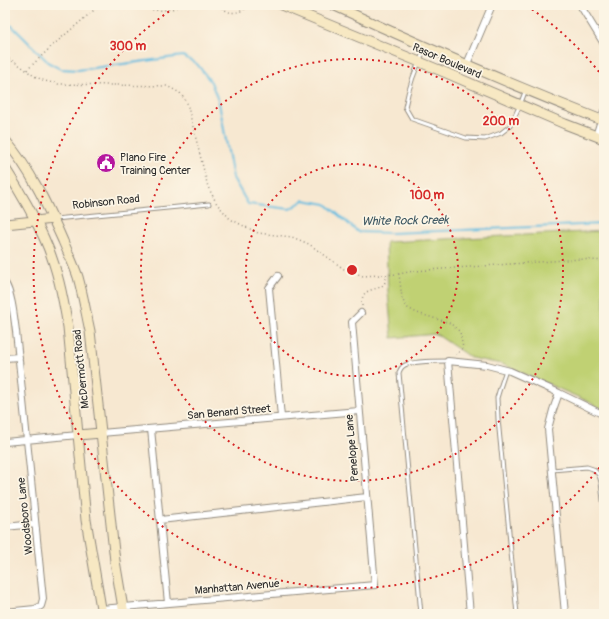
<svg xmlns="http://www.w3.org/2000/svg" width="609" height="619" font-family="Pangolin,sans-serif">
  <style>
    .green { fill: #c0d173; stroke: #767e4f }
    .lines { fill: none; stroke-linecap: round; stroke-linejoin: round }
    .stream { stroke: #62bce0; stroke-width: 2 }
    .lane-casing { stroke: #918a7e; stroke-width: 5 }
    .street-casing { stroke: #918a7e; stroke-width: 8 }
    .secondary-casing { stroke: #918a7e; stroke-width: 11 }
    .path { stroke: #918a7e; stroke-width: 1.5; stroke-dasharray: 1 3; stroke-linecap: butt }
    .lane { stroke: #fff; stroke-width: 3 }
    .street { stroke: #fff; stroke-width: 6 }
    .secondary { stroke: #f7e8c3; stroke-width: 9 }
    .ring { fill: none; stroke: #d62828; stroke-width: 2; stroke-dasharray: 2 4 }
    .labels { text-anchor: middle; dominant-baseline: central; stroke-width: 3.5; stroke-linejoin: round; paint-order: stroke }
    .street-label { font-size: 11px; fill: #2b2b2b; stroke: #fcf5e5 }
    .poi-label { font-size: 11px; fill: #2b2b2b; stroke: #fcf5e5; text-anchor: start }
    .water-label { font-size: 12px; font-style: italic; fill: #3c5661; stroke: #fcf5e5 }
    .centre { fill: #d62828; stroke: #fcf5e5; stroke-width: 2 }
    .ring-label { font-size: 12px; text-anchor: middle; font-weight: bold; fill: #d62828; stroke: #fcf5e5; stroke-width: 3.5; stroke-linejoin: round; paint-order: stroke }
  </style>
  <rect width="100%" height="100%" fill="#fcf5e5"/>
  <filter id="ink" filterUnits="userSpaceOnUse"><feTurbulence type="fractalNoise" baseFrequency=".025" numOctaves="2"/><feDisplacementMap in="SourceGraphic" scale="8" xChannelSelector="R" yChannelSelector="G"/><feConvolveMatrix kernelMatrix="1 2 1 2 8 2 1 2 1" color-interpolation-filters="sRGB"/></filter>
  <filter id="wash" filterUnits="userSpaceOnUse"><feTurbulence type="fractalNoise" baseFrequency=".012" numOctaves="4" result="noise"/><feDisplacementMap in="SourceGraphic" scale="16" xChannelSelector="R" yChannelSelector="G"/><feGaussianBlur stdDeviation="0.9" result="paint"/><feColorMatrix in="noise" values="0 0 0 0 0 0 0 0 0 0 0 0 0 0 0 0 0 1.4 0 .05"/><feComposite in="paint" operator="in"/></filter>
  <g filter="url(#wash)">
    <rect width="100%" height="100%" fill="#f7e8d1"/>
    <path class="green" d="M604,231v179l-17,-9 -85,-37 -31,-6 -35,-24 -44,4 -4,-46 -2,-50z"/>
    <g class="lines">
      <path class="stream" d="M5,22l7,4 37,37 12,6 17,1 105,-14 14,8 14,18 8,21 14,75 15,26 42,5 14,-9 22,4 32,28 33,1 213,-9"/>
    </g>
  </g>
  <g filter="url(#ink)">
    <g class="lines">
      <g class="lane-casing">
        <path id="lane" d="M425,49c-9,18 -16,37 -20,58l7,12 54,19 19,1 16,-6 9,-7 10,-21 5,-13
          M55,219l154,-15
          M506,370l-6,18 -3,10 1,21 19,195
          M552,470l35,-3 6,2 6,6 2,7 3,27
          M421,614l-22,-241c1,-4 2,-6 6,-8 8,-4 33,-4 43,-4"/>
      </g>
      <g class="street-casing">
        <path id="street" d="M580,5l24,39
          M467,64l25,-59
          M596,136l8,-25
          M278,276l-9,12 12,129
          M5,283c7,11 9,34 11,48l27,268 -2,7 -6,3 -30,3
          M5,358l14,-1
          M559,393l-6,17 -5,19 17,185
          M151,429l17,174
          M101,433l258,-22
          M5,442l73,-7
          M160,520l207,-23
          M5,527l30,-3
          M101,609l274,-24 -23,-263 9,-9
          M470,614l-22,-253 39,4 23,6 49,22 45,22"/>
      </g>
      <g class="secondary-casing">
        <path id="secondary" d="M281,5l163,67 121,52 39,15
          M333,5c89,41 179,80 271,116
          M5,140c26,30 42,65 58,101 5,12 11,24 15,36 5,18 8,36 12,54l25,230 9,53
          M5,168c14,22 28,46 39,70 13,28 19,59 24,89l18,193 16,94
          M5,224l49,-5
          M78,435l23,-2"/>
      </g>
      <path class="path" d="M137,5c14,7 31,7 45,0
        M219,5c10,9 13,9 25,5l2,-5
        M5,57l13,7 16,12 11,5 13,3 109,2 13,7 7,10 21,84 9,17 13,15 28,14 34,4 17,7 35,25 19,7 36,-2
        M27,70l26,-25 47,-40
        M362,306c0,-3 0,-7 1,-10 6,-11 24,-3 23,-21
        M456,355l7,-7 -3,-16 -10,-9 -33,-10 -11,-6 -4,-9 -3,-24 15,-3 166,-12 24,2"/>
      <use href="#lane" class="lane"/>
      <use href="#street" class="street"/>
      <use href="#secondary" class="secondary"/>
    </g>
  </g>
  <g class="ring">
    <circle cx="352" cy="270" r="106"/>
    <circle cx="352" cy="270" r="211"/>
    <path d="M603 463A317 317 0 1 1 177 6M527 6A317 317 0 0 1 603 77"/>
  </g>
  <defs>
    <g id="civic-disc" transform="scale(1)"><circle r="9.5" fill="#b5179e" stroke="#fcf5e5"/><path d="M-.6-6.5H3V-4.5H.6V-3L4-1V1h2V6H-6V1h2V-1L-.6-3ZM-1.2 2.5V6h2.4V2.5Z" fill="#fff"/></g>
  </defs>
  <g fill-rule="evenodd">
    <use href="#civic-disc" x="106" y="163"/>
  </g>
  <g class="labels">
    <g class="street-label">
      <text transform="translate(447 61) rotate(23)">Rasor Boulevard</text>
      <text transform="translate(106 202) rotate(-6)">Robinson Road</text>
      <text transform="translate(81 369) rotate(-96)">McDermott Road</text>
      <text transform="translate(229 412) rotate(-5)">San Benard Street</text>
      <text transform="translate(352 448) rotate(-95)">Penelope Lane</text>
      <text transform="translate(25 516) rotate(-96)">Woodsboro Lane</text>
      <text transform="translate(237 587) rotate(-5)">Manhattan Avenue</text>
    </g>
    <g class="poi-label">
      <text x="120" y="157">Plano Fire<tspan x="120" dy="13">Training Center</tspan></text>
    </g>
    <g class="water-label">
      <text transform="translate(405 221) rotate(-1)">White Rock Creek</text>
    </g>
  </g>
  <circle cx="352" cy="270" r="6" class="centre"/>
  <g class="ring-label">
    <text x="128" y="50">300 m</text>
    <text x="501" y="125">200 m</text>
    <text x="427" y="199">100 m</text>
  </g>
  <rect width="609" height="619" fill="none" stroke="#fcf5e5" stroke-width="20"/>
</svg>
